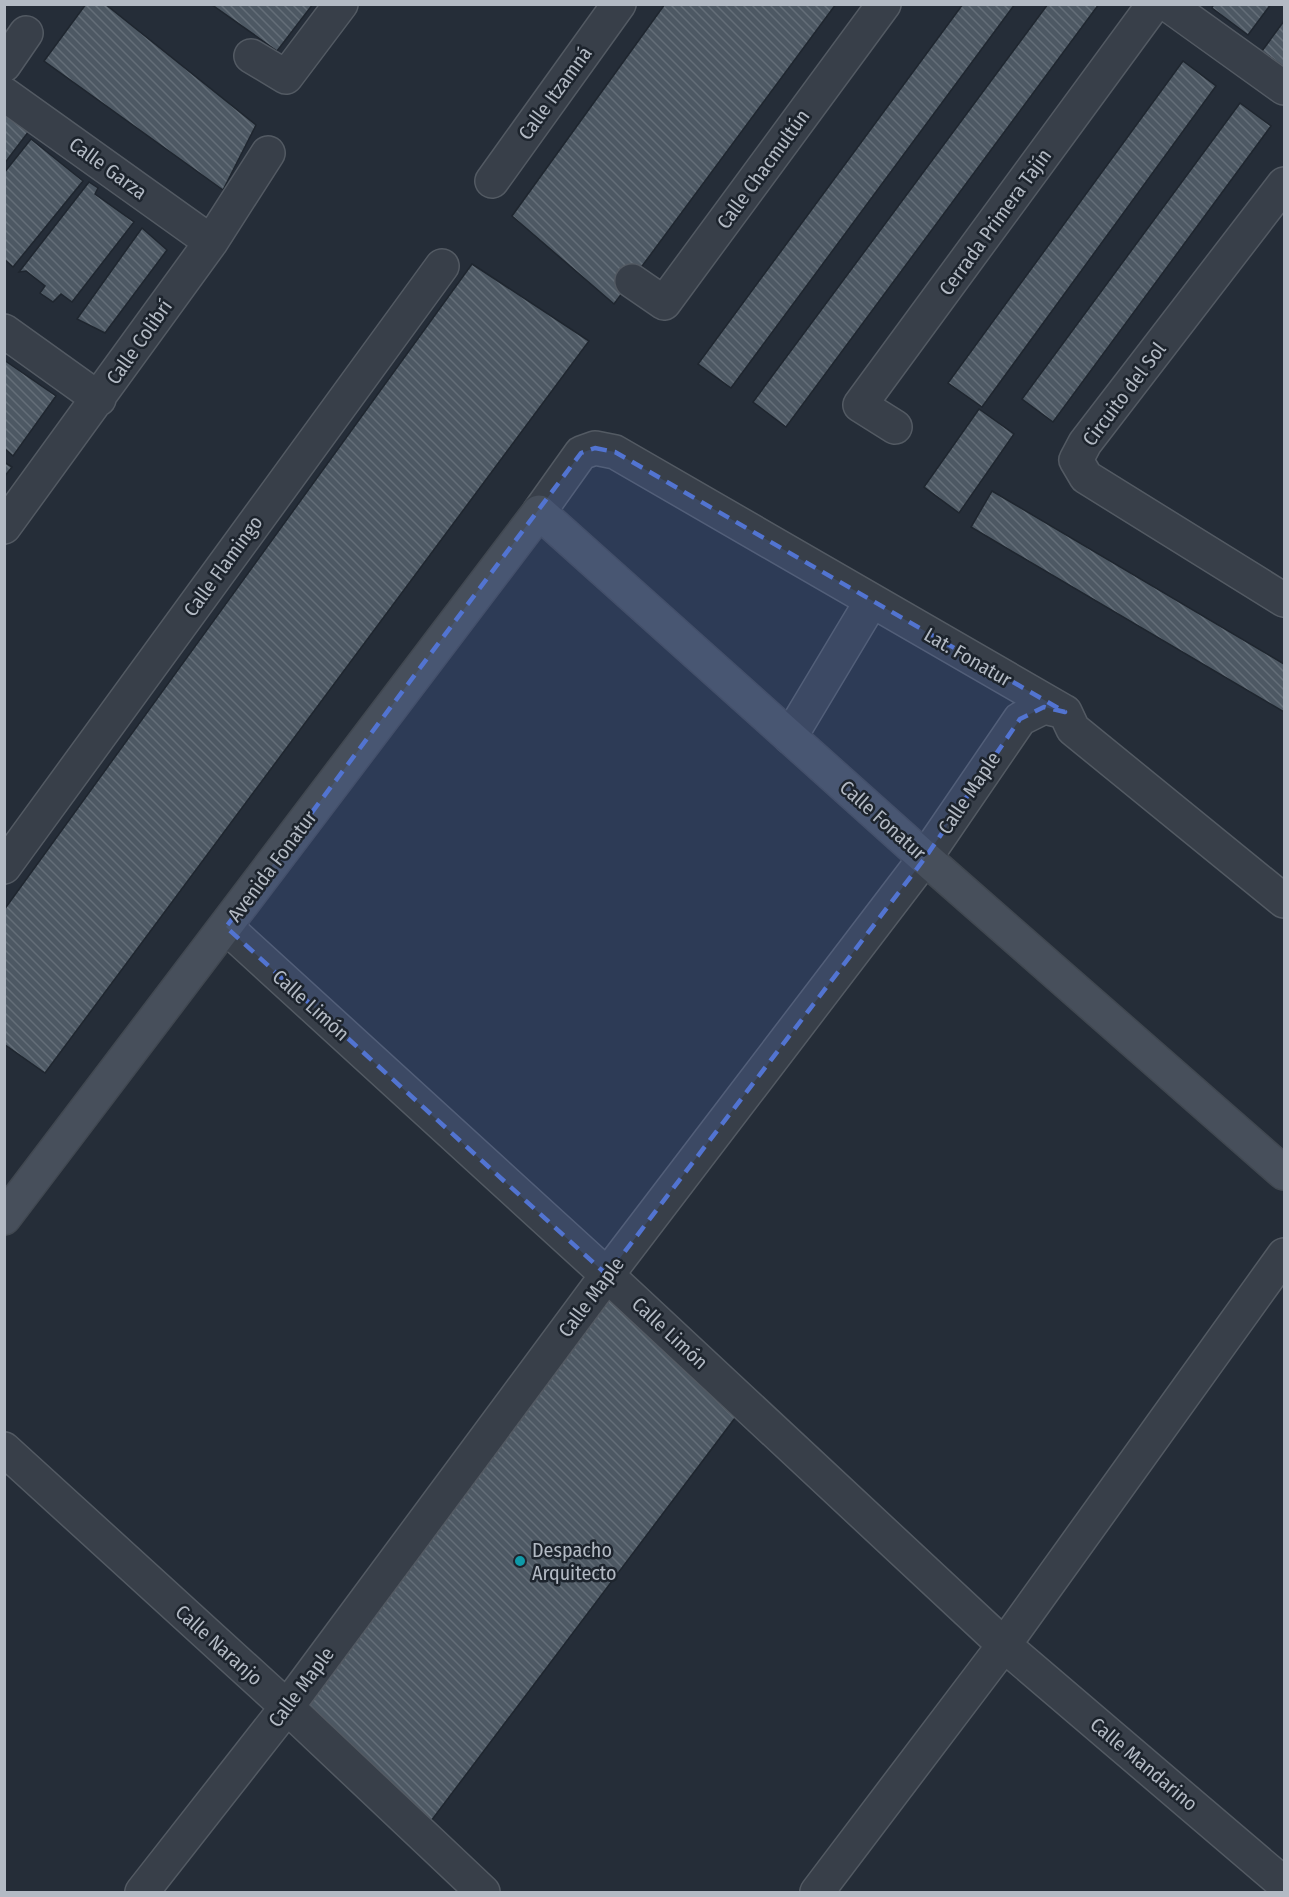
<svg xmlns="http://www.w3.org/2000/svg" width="1289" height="1897" font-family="'Fira Sans Condensed',sans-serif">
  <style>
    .building { fill: url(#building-back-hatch); stroke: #1f262f; stroke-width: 1.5 }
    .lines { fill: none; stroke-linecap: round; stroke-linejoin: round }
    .minor-casing { stroke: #535a63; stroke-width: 36 }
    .secondary-casing { stroke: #414851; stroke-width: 36 }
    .minor { stroke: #383f49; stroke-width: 33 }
    .secondary { stroke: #474f5b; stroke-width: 33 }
    .marked { fill: #5274d1; fill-opacity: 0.2; stroke: #5274d1; stroke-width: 4.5; stroke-dasharray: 12 8; stroke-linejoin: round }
    .culture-dot { fill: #0f9aa8; stroke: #1d242d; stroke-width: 2 }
    .labels { text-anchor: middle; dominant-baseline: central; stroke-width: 5; stroke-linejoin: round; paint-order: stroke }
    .street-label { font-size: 20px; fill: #b3bac4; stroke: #1d242d }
    .poi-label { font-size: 20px; fill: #b3bac4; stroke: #1d242d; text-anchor: start }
  </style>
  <defs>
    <pattern id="building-back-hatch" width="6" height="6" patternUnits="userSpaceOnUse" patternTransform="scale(1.5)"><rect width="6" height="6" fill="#4d5863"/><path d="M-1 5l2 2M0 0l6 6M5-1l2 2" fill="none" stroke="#646e78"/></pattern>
  </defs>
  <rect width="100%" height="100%" fill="#252d38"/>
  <path class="building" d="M86,4h19l151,121 -33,65 -179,-129z
    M211,4h102l-36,47z
    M665,4h171l-222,300 -102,-88z
    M963,4h52l-284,384 -33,-24z
    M1048,4h51l-313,423 -33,-25z
    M1214,4h57l-23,31 -36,-27z
    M1284,21v46l-22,-16z
    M1183,61l33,25 -234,321 -34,-24z
    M1240,103l31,23 -218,296 -31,-23z
    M4,113l25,18 -25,33z
    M31,139l52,42 -70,86 -9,-8v-86z
    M89,182l9,6 -3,6 39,28 -62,80 -11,-8 -8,8 -13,-9 5,-7 -19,-15 -7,1z
    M142,228l25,22 -62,83 -28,-14z
    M472,264l117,77 -544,732 -41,-29v-134z
    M4,360l52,36 -43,60 -9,-8z
    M979,409l35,25 -55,79 -35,-26z
    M4,462l8,5 -8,10z
    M992,491l292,173v48l-313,-185z
    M610,1294l128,120 -310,411 -124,-116z"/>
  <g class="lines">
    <g class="minor-casing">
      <path id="minor" d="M1167,4l117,84
        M251,56l35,21 55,-73
        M4,65l22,-32
        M4,94l207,148
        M492,181l127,-177
        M1284,184l-199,259 -9,17 10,17 198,123
        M632,281l32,22 220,-299
        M4,331l95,68
        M895,427l-35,-22 294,-401
        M539,512l42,-59 14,-5 20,4 450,260
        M4,527l207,-285 57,-89
        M790,737l81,-135
        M4,867l438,-601
        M226,927l381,348 397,370 280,239
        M4,1449l283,258 196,185
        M142,1892l145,-185 320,-432 318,-417 95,-139 24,-12 21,5 8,17 211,172
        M817,1892l187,-247 280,-390"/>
    </g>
    <g class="secondary-casing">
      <path id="secondary" d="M4,1218l535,-706 386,346 359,315"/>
    </g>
    <use href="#minor" class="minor"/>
    <use href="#secondary" class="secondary"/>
  </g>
  <path class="marked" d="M595,448l20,4 450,260 -21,-5 -24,12 -95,139 -318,417 -381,-348 355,-474z"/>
  <circle class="culture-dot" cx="520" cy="1561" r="6"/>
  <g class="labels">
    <g class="street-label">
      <text transform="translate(555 93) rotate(-54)">Calle Itzamná</text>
      <text transform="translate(108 168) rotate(36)">Calle Garza</text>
      <text transform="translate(763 169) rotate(-54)">Calle Chacmultún</text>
      <text transform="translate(995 222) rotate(-54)">Cerrada Primera Tajín</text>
      <text transform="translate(139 342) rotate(-55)">Calle Colibrí</text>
      <text transform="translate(1124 394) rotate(-53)">Circuito del Sol</text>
      <text transform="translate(223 566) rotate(-54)">Calle Flamingo</text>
      <text transform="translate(968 657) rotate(30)">Lat. Fonatur</text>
      <text transform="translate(969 793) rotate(-56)">Calle Maple</text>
      <text transform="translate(883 820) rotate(42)">Calle Fonatur</text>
      <text transform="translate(272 866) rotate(-53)">Avenida Fonatur</text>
      <text transform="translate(311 1005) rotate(42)">Calle Limón</text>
      <text transform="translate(591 1297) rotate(-53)">Calle Maple</text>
      <text transform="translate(670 1333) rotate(43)">Calle Limón</text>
      <text transform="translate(219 1645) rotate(42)">Calle Naranjo</text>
      <text transform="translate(301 1687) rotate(-53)">Calle Maple</text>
      <text transform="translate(1144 1764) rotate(40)">Calle Mandarino</text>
    </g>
    <g class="poi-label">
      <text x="532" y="1550">Despacho<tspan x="532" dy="23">Arquitecto</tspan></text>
    </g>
  </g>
  <rect width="1289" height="1897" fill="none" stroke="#b3bac4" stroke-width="12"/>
</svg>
